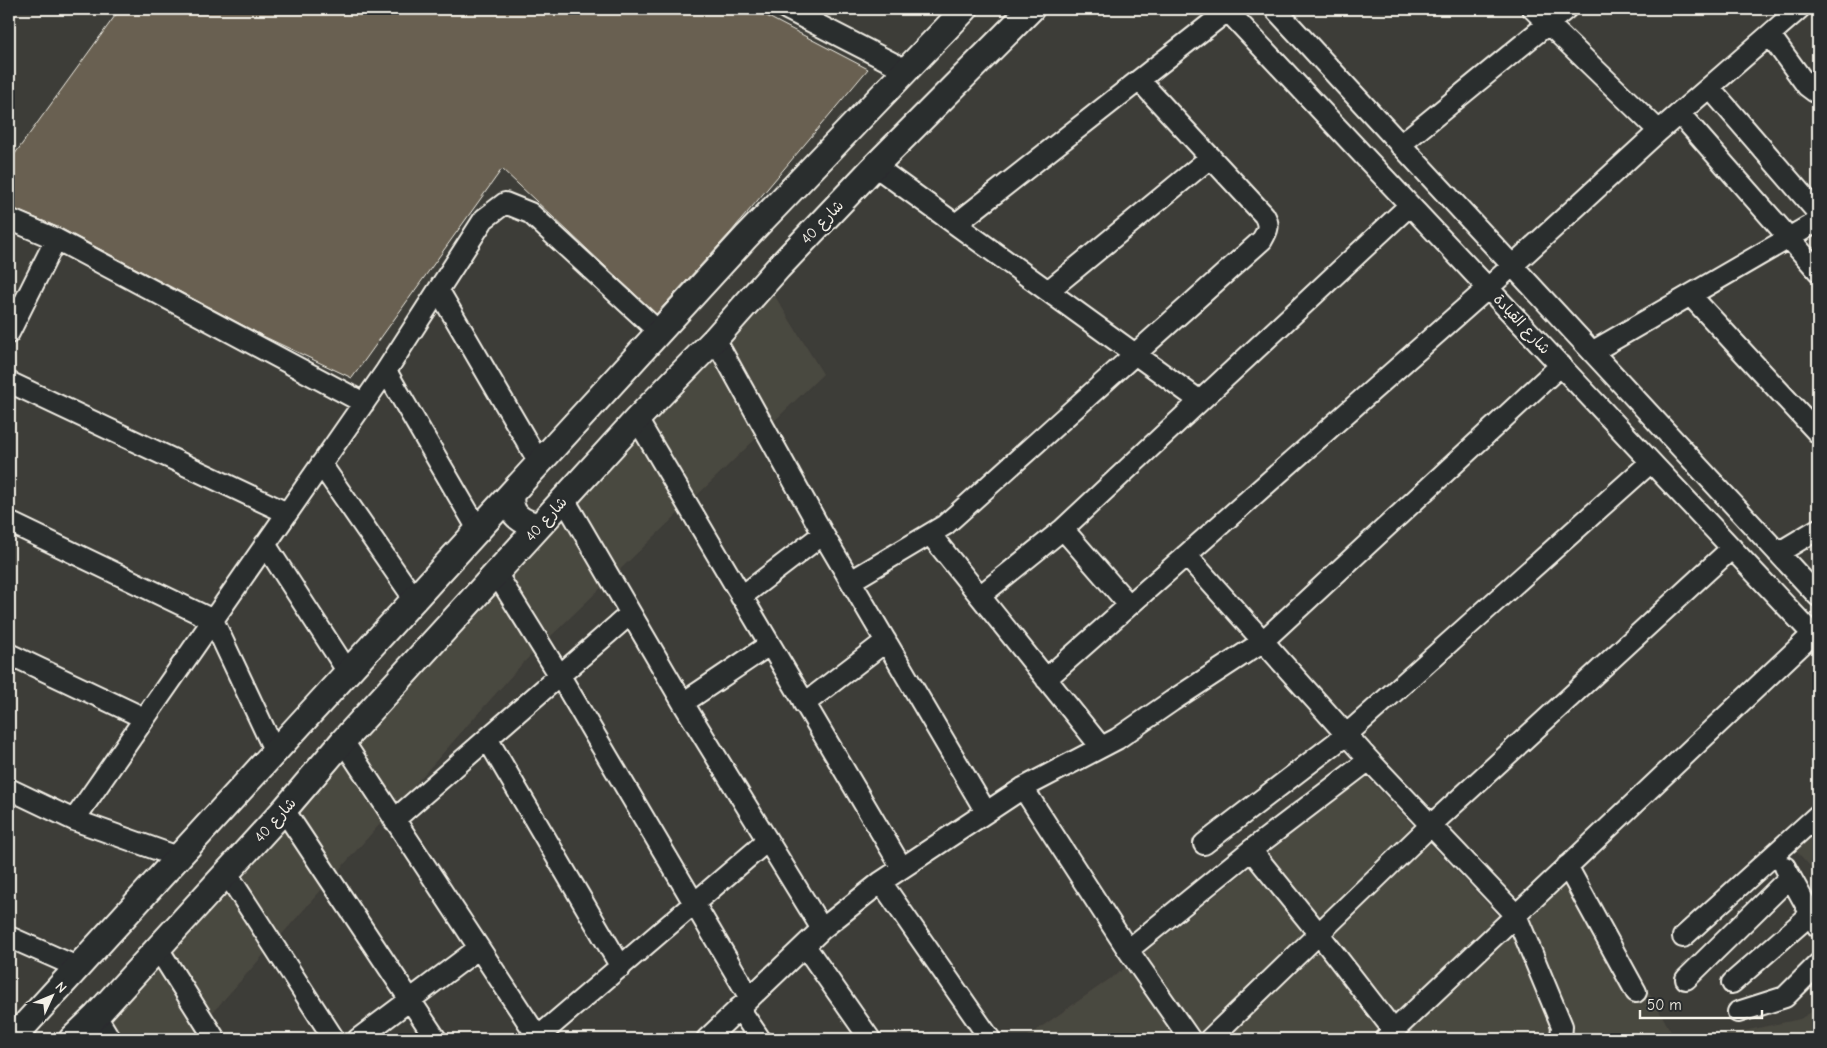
<svg xmlns="http://www.w3.org/2000/svg" width="1827" height="1048" font-family="'Comic Neue','Playpen Sans Arabic',sans-serif">
  <style>
    .built { fill: #4a4840 }
    .building { fill: #696151; stroke: #f4f1e8 }
    .lines { fill: none; stroke-linecap: round; stroke-linejoin: round }
    .minor-casing { stroke: #f4f1e8; stroke-width: 24 }
    .major-casing { stroke: #f4f1e8; stroke-width: 29 }
    .minor { stroke: #2a2d2e; stroke-width: 20 }
    .major { stroke: #2a2d2e; stroke-width: 25 }
    .labels { text-anchor: middle; dominant-baseline: central; stroke-width: 4.5; stroke-linejoin: round; paint-order: stroke }
    .street-label { font-size: 15px; fill: #f4f1e8; stroke: #2a2d2e }
  </style>
  <rect width="100%" height="100%" fill="#3d3d38"/>
  <filter id="ink" filterUnits="userSpaceOnUse"><feTurbulence type="fractalNoise" baseFrequency=".02" numOctaves="2"/><feDisplacementMap in="SourceGraphic" scale="10" xChannelSelector="R" yChannelSelector="G"/><feConvolveMatrix kernelMatrix="1 2 1 2 8 2 1 2 1" color-interpolation-filters="sRGB"/></filter>
  <g filter="url(#ink)">
    <path class="built" d="M770,288l53,86 -301,290 -333,375h-96z
      M1365,775l148,156 67,-62 95,170h-651l100,-70z
      M1818,823v52l-26,-29z
      M1818,1008v31h-112l94,-20z"/>
    <path class="building" d="M120,9h633l115,60 -137,163 -75,82 -154,-145 -150,209 -87,-41 -203,-108 -53,-22v-45z"/>
    <g class="lines">
      <g class="minor-casing">
        <path id="minor" d="M787,9l119,61
          M1226,9l592,631
          M1275,9l543,587
          M1533,9l126,122
          M1770,35l37,51 8,6h3
          M1710,88l108,125
          M1680,114l138,157
          M1400,145l166,-136
          M875,166l325,235
          M9,219l47,20 308,164
          M956,224l271,-213
          M439,291l101,173
          M1048,291l163,-134
          M1691,296l127,137
          M9,333l47,-94
          M715,339l108,195 163,278
          M1592,352l226,-131
          M386,371l93,160
          M9,382l278,131
          M637,419l265,449
          M321,464l94,136
          M564,499l119,204 139,226
          M9,522l204,98 62,132
          M1063,529l66,76
          M930,534l171,213
          M265,544l83,128
          M1778,553l40,-24
          M1186,555l183,205 147,155 46,111 -1,13
          M496,573l64,103 190,322
          M851,581l94,-56 317,-285c6,-10 8,-15 2,-25l-125,-135
          M980,596l83,-67 347,-324
          M741,597l82,-63
          M9,654l135,64
          M1046,679l442,-391 171,-157 140,-122
          M683,703l86,-58
          M804,704l82,-63
          M488,740l133,227
          M343,741l196,298
          M1023,788l105,162 62,89
          M9,789l65,31 104,37
          M284,810l152,229
          M74,820l312,-449 98,-152 21,-16 25,10 129,119
          M394,820l236,-206
          M1204,844l142,-109 305,-273
          M1251,850l68,84 75,97
          M1567,866l69,126
          M1785,867l33,60
          M226,872l108,167
          M881,882l109,157
          M9,937l68,30
          M1683,937l135,-122
          M805,946l65,93
          M157,947l58,92
          M1128,950l123,-100 118,-90
          M1686,979l104,-102
          M1732,983l79,-69
          M739,1008l21,31
          M1738,1012l47,-15 33,-33
          M96,1016l14,23
          M538,1037l229,-196
          M358,1039l121,-91
          M707,1039l115,-110 59,-47 142,-94 94,-49 55,-38 90,-59 299,-277
          M1210,1039l220,-213 302,-278
          M1385,1039l428,-405"/>
      </g>
      <g class="major-casing">
        <path id="major" d="M511,495c-2,20 10,27 28,31
          M12,1039l734,-802 219,-228
          M72,1039l24,-23 188,-206 59,-69 294,-322 78,-80 63,-71 97,-102 156,-157"/>
      </g>
      <use href="#minor" class="minor"/>
      <use href="#major" class="major"/>
    </g>
  </g>
  <g class="labels">
    <g class="street-label">
      <text transform="translate(822 222) rotate(-46)">شارع 40</text>
      <text transform="translate(1522 324) rotate(47)">شارع القيادة</text>
      <text transform="translate(546 519) rotate(-48)">شارع 40</text>
      <text transform="translate(275 820) rotate(-48)">شارع 40</text>
    </g>
  </g>
  <rect width="1827" height="1048" fill="none" stroke="#2a2d2e" stroke-width="30"/>
  <rect x="15" y="15" width="1797" height="1018" fill="none" stroke="#f4f1e8" stroke-width="2" filter="url(#ink)"/>
  <g transform="translate(52 996) rotate(46)" stroke="#2a2d2e" stroke-width="4" paint-order="stroke">
  <path d="M0-4L9 19L0 12L-9 19Z" fill="#f4f1e8"/>
  <text y="-8" font-size="14" font-weight="bold" text-anchor="middle" fill="#f4f1e8">N</text>
  </g>
  <path d="M1640 1010v8h122v-8" fill="none" stroke="#f4f1e8" stroke-width="2.5"/>
  <text x="1647" y="1010" font-size="15" fill="#f4f1e8" stroke="#2a2d2e" stroke-width="4" paint-order="stroke">50 m</text>
</svg>
